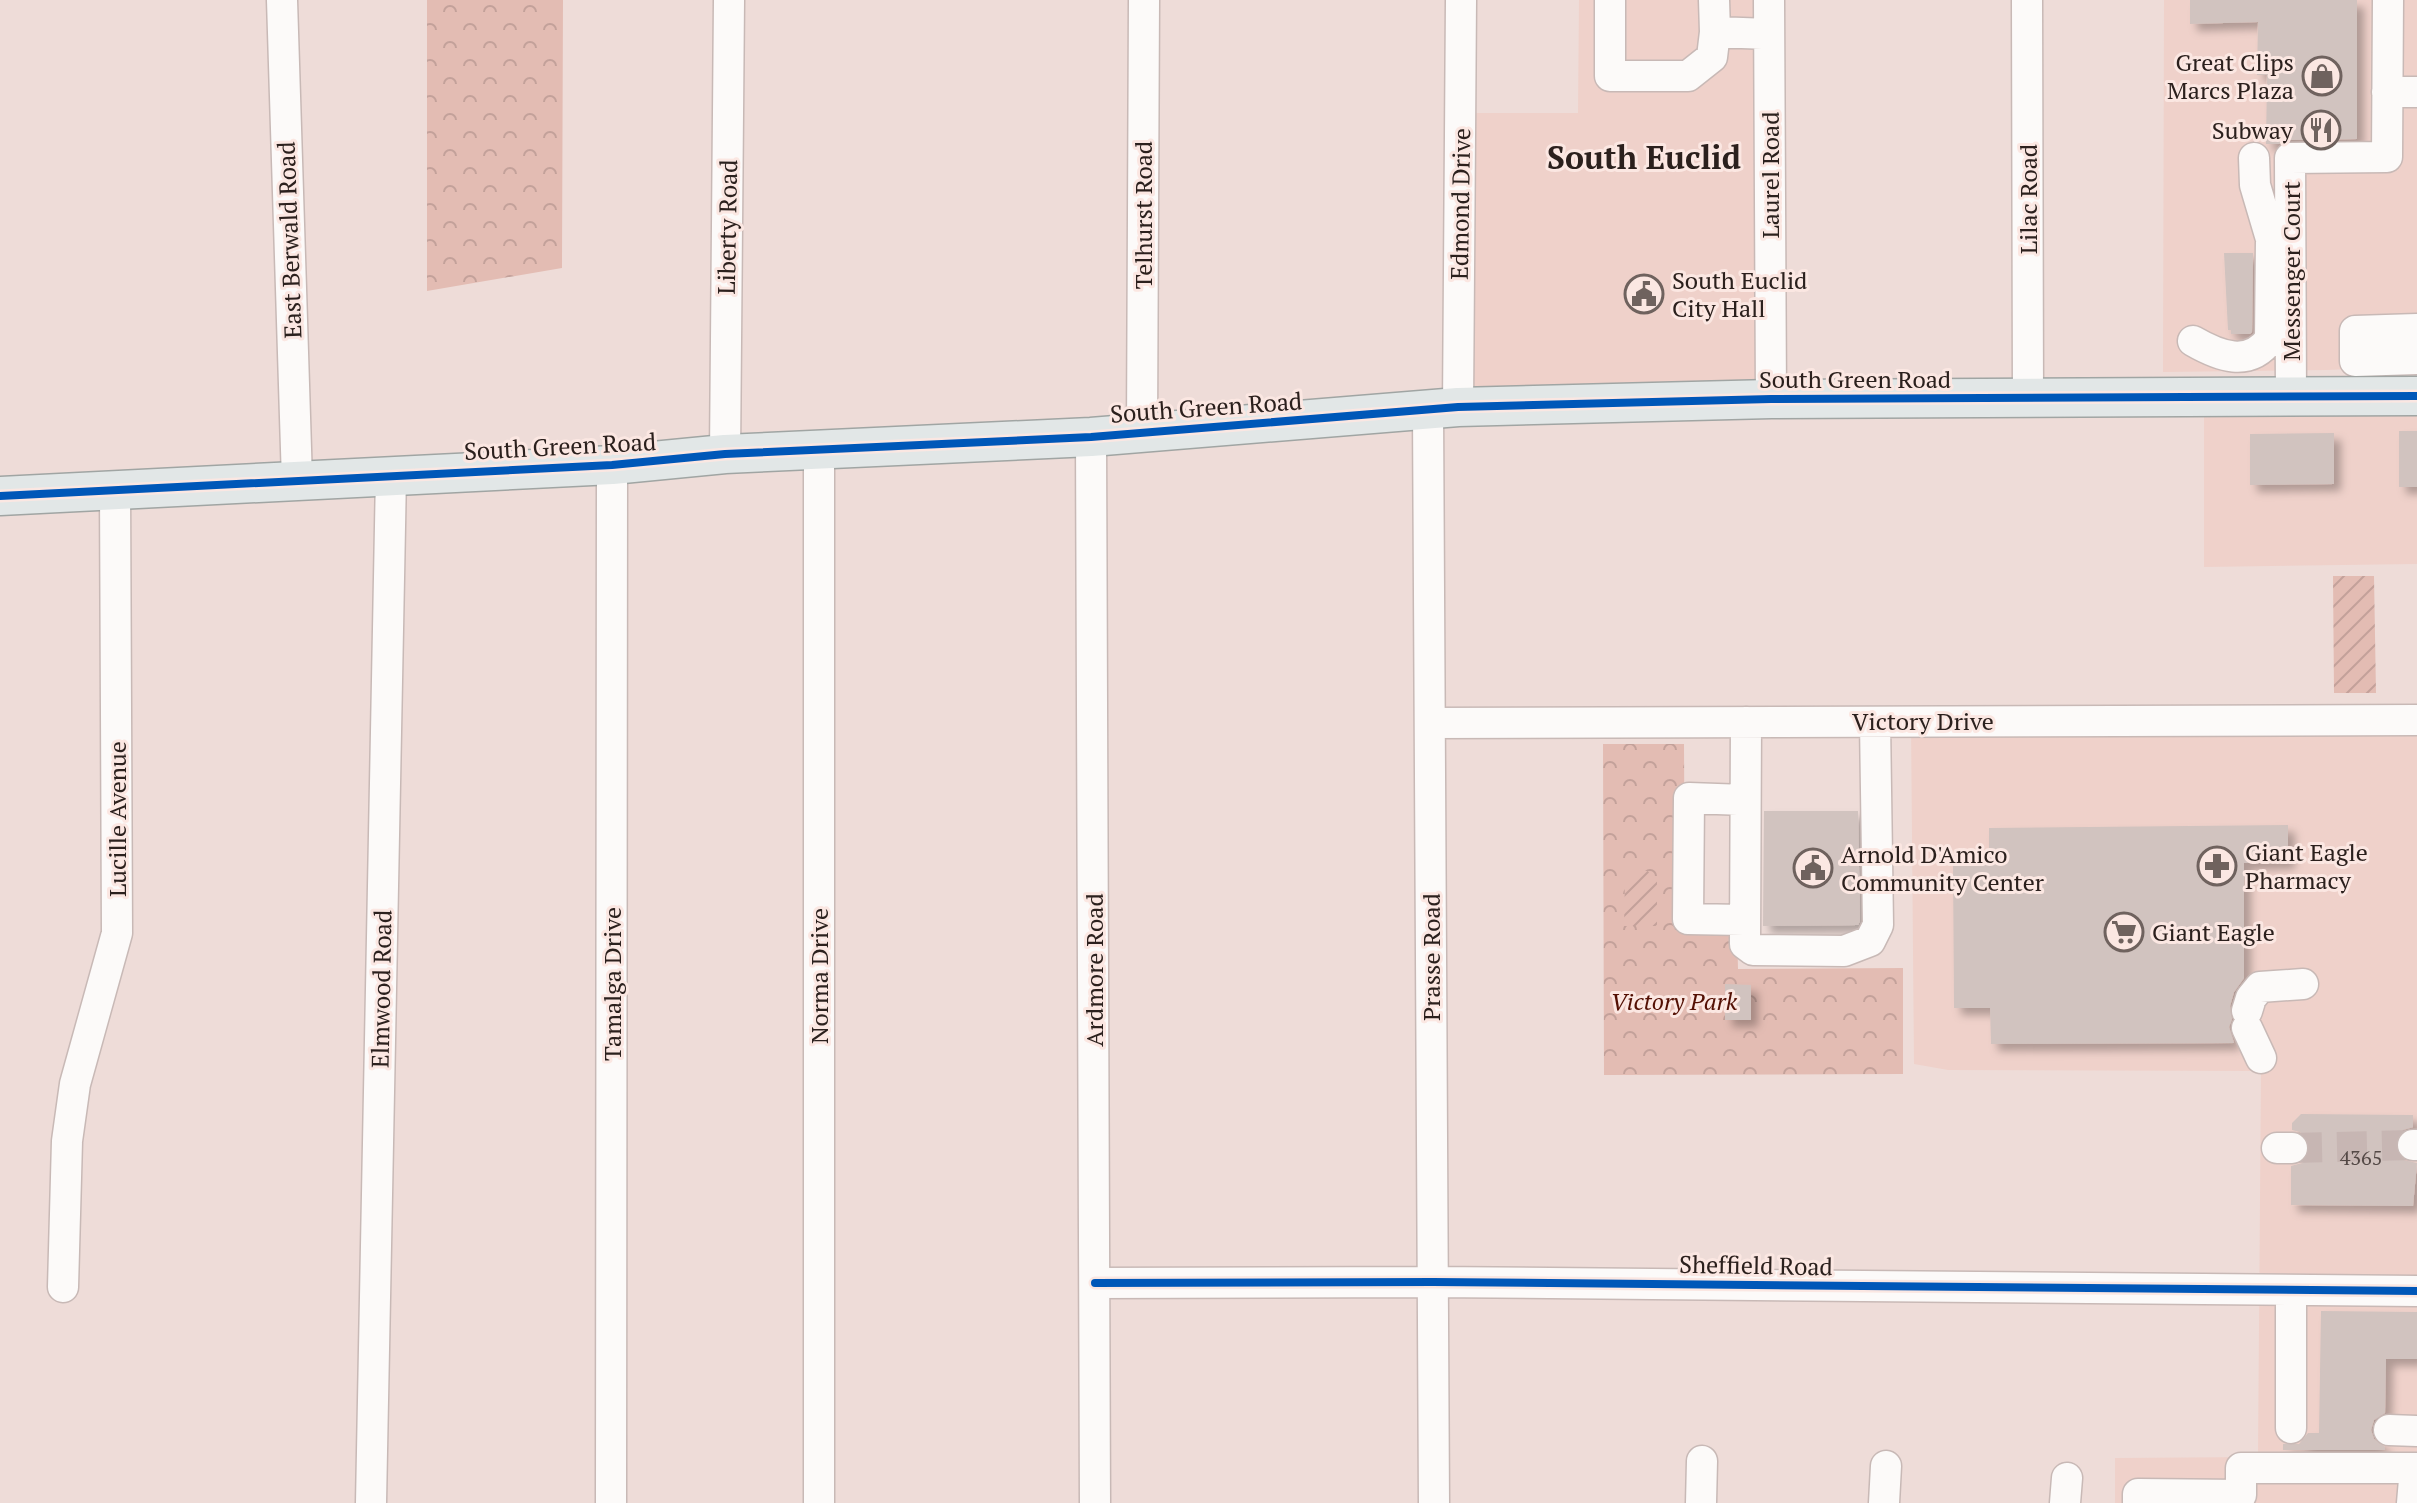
<svg xmlns="http://www.w3.org/2000/svg" width="2417" height="1503" font-family="'PT Serif',serif">
  <style>
    .built { fill: #efd1ca }
    .forest { fill: url(#forest-crowns) }
    .garden { fill: url(#garden-furrows) }
    .building { fill: #d1c3bf; filter: url(#shadow) }
    .lines { fill: none; stroke-linecap: round; stroke-linejoin: round }
    .minor-tunnel { stroke: #c7b6b3; stroke-width: 30; stroke-dasharray: 30 15; stroke-linecap: butt }
    .minor-casing { stroke: #c8b9b6; stroke-width: 33 }
    .major-casing { stroke: #a0a5a3; stroke-width: 41 }
    .minor { stroke: #fcfaf9; stroke-width: 30 }
    .major { stroke: #e2e7e7; stroke-width: 38 }
    .cycleway-casing { stroke: #fbe7e2; stroke-width: 13 }
    .cycleway { stroke: #0057b8; stroke-width: 8 }
    .labels { text-anchor: middle; dominant-baseline: central; stroke-width: 6; stroke-linejoin: round; paint-order: stroke }
    .number-label { font-size: 20px; fill: #544946 }
    .poi-label { font-size: 24px; fill: #2b201d; stroke: #fbe7e2; text-anchor: start }
    .street-label { font-size: 24px; fill: #2b201d; stroke: #fbe7e2 }
    .park-label { font-size: 24px; font-style: italic; fill: #530f03; stroke: #fbe7e2 }
    .district-label { font-size: 32px; font-weight: bold; fill: #2b201d; stroke: #fbe7e2 }
  </style>
  <defs>
    <pattern id="forest-crowns" width="20" height="18" patternUnits="userSpaceOnUse" patternTransform="scale(2)"><rect width="20" height="18" fill="#e3bcb3"/><path d="M2 6a3 3 0 1 1 6 0M12 15a3 3 0 1 1 6 0" fill="none" stroke="#c3a19a"/></pattern>
    <pattern id="garden-furrows" width="10" height="10" patternUnits="userSpaceOnUse" patternTransform="scale(2)"><rect width="10" height="10" fill="#e3bcb3"/><path d="M-1 1l2-2M0 10L10 0M9 11l2-2" fill="none" stroke="#c3a19a"/></pattern>
    <filter id="shadow"><feDropShadow dx="7" dy="7" stdDeviation="4" flood-color="#0004"/></filter>
  </defs>
  <rect width="100%" height="100%" fill="#eedcd8"/>
  <path class="built" d="M1579,0h190l2,399 -313,8 2,-294h118z
    M2164,0h253v366l-90,4 -164,2z
    M2417,396v168l-213,3v-170z
    M2417,720v783h-302v-45l143,-1 3,-386 -313,-1 -34,-6 -3,-342z"/>
  <path class="forest" d="M427,0h136l-1,268 -135,23z
    M1603,744h81l1,183h52l1,42 165,-1v106l-299,1z"/>
  <path class="garden" d="M2333,576h41l2,117h-42z
    M1637,871h10l10,7v48h-33l1,-46z"/>
  <path class="building" d="M2190,0h167v139l-67,1 -11,4h-13l1,-69h-10l1,-53 -68,2z
    M2224,253h29l-1,79 -2,2h-19v-4h-3z
    M2399,431h18v56h-18z
    M2334,433v51l-84,1v-51z
    M1764,811h94l2,110 -2,4 -95,1z
    M2288,825v37l-44,1v115l-10,14 -4,14 2,13 -3,8 5,16 -243,1 -1,-36h-36l-1,-145h36v-35z
    M1725,984l26,1v35h-26z
    M2301,1114l112,1v12l-10,3 -5,5 -3,9 2,9 6,7 14,3 -4,43 -122,-1v-39l11,-3 5,-5 3,-9 -3,-11 -7,-6 -8,-2v-7z
    M2321,1311l96,1v47h-31l-1,54 -11,7 -3,10 3,9 11,8v3h-102v-6h16l9,-11h11z"/>
  <g class="lines">
    <path class="minor-tunnel" d="M2292,1148l121,-3"/>
    <g class="minor-casing">
      <path id="minor" d="M282,0l15,481
        M1610,0v76h78l24,-19 3,-25
        M1714,0l1,32 54,2
        M1769,0l2,399
        M2027,0l1,399
        M2387,92h30
        M2417,329l-62,2v30l62,-2
        M2193,341c26,15 56,27 77,-2l1,-100 -16,-54 -1,-27
        M2291,397l-1,-239 97,-1 1,-157
        M1458,407l3,-407
        M1428,411l6,1092
        M1142,431l2,-431
        M1091,437l4,1066
        M819,449v1054
        M725,454l4,-454
        M1746,722l-1,222 8,6 91,1 26,-10 8,-16 -3,-203
        M1430,723l987,-3
        M1744,920l-56,-1 1,-121 56,2
        M2247,1011l4,-13 9,-11 43,-3
        M2247,1028l14,30
        M2413,1145h4
        M2277,1148h15
        M1095,1283l338,-1 984,9
        M63,1287l4,-146 8,-57 42,-151 -2,-443
        M2291,1290v138
        M2389,1430l28,1
        M371,1503l20,-1028
        M611,1503l1,-1038
        M1701,1503l1,-42
        M1884,1503l2,-37
        M2065,1503l2,-25
        M2138,1503v-9l103,1v-27h176
        M2412,1503l3,-35"/>
    </g>
    <g class="major-casing">
      <path id="major" d="M0,496l612,-31 113,-11 366,-17 367,-30 313,-8 646,-3"/>
    </g>
    <use href="#minor" class="minor"/>
    <use href="#major" class="major"/>
    <g class="cycleway-casing">
      <path id="cycleway" d="M0,496l612,-31 113,-11 366,-17 367,-30 313,-8 646,-3
        M1095,1283l338,-1 984,9"/>
    </g>
    <use href="#cycleway" class="cycleway"/>
  </g>
  <defs>
    <g id="shop-ring" transform="scale(2)"><circle r="9.5" fill="#fbe7e2" stroke="#6f625e" stroke-width="1.5"/><path d="M-5-2.5h2.3a2.7 3.5 0 0 1 5.4 0H5L5.5 6h-11ZM-1.5-2.5h3a1.5 2.3 0 0 0-3 0Z" fill="#6f625e"/></g>
    <g id="restaurant-ring" transform="scale(2)"><circle r="9.5" fill="#fbe7e2" stroke="#6f625e" stroke-width="1.5"/><path d="M-5-6h1v4h1v-4h1v4h1v-4h1v5L-1.5 .5V6h-2V.5L-5-1ZM5-6V6H3V1.5H1.5Q1.5-4 5-6Z" fill="#6f625e"/></g>
    <g id="civic-ring" transform="scale(2)"><circle r="9.5" fill="#fbe7e2" stroke="#6f625e" stroke-width="1.5"/><path d="M-.6-6.5H3V-4.5H.6V-3L4-1V1h2V6H-6V1h2V-1L-.6-3ZM-1.2 2.5V6h2.4V2.5Z" fill="#6f625e"/></g>
    <g id="pharmacy-ring" transform="scale(2)"><circle r="9.5" fill="#fbe7e2" stroke="#6f625e" stroke-width="1.5"/><path d="M-2-6h4v4h4v4h-4v4h-4v-4h-4v-4h4Z" fill="#6f625e"/></g>
    <g id="supermarket-ring" transform="scale(2)"><circle r="9.5" fill="#fbe7e2" stroke="#6f625e" stroke-width="1.5"/><path d="M-6-5.5h2.5l.6 2H6L4.5 2H-2.5L-4.4-4H-6ZM-1.5 3.2a1.3 1.3 0 1 0 .1 0ZM3 3.2a1.3 1.3 0 1 0 .1 0Z" fill="#6f625e"/></g>
  </defs>
  <g fill-rule="evenodd">
    <use href="#shop-ring" x="2322" y="76"/>
    <use href="#restaurant-ring" x="2321" y="130"/>
    <use href="#civic-ring" x="1644" y="294"/>
    <use href="#pharmacy-ring" x="2217" y="866"/>
    <use href="#civic-ring" x="1813" y="868"/>
    <use href="#supermarket-ring" x="2124" y="932"/>
  </g>
  <g class="labels">
    <g class="number-label">
      <text x="2361" y="1157">4365</text>
    </g>
    <g class="poi-label">
      <text x="2294" y="62" text-anchor="end">Great Clips<tspan x="2294" dy="28">Marcs Plaza</tspan></text>
      <text x="2293" y="130" text-anchor="end">Subway</text>
      <text x="1672" y="280">South Euclid<tspan x="1672" dy="28">City Hall</tspan></text>
      <text x="2245" y="852">Giant Eagle<tspan x="2245" dy="28">Pharmacy</tspan></text>
      <text x="1841" y="854">Arnold D'Amico<tspan x="1841" dy="28">Community Center</tspan></text>
      <text x="2152" y="932">Giant Eagle</text>
    </g>
    <g class="street-label">
      <text transform="translate(1770 175) rotate(-90)">Laurel Road</text>
      <text transform="translate(2028 199) rotate(-90)">Lilac Road</text>
      <text transform="translate(1460 204) rotate(-89)">Edmond Drive</text>
      <text transform="translate(1143 215) rotate(-90)">Telhurst Road</text>
      <text transform="translate(727 227) rotate(-89)">Liberty Road</text>
      <text transform="translate(289 240) rotate(-92)">East Berwald Road</text>
      <text transform="translate(2291 271) rotate(-90)">Messenger Court</text>
      <text x="1855" y="379">South Green Road</text>
      <text transform="translate(1206 407) rotate(-4)">South Green Road</text>
      <text transform="translate(560 446) rotate(-3)">South Green Road</text>
      <text x="1923" y="721">Victory Drive</text>
      <text transform="translate(117 819) rotate(-90)">Lucille Avenue</text>
      <text transform="translate(1431 957) rotate(-90)">Prasse Road</text>
      <text transform="translate(1094 970) rotate(-90)">Ardmore Road</text>
      <text transform="translate(819 976) rotate(-90)">Norma Drive</text>
      <text transform="translate(612 984) rotate(-90)">Tamalga Drive</text>
      <text transform="translate(381 989) rotate(-89)">Elmwood Road</text>
      <text transform="translate(1756 1265) rotate(1)">Sheffield Road</text>
    </g>
    <g class="park-label">
      <text x="1674" y="1001">Victory Park</text>
    </g>
    <g class="district-label">
      <text x="1644" y="157">South Euclid</text>
    </g>
  </g>
</svg>
